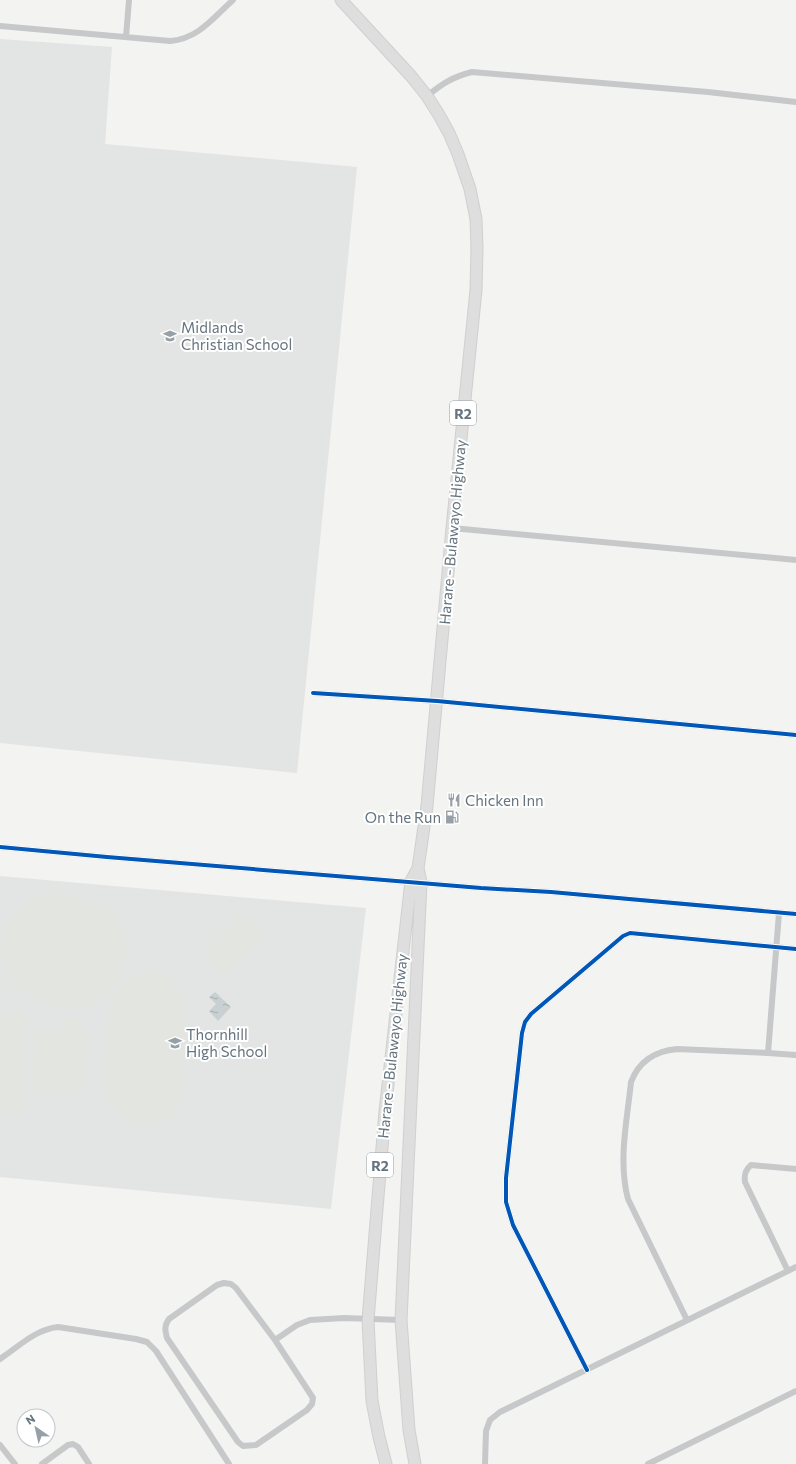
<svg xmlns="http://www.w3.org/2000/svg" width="796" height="1464" font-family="Commissioner,sans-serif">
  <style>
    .built { fill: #e3e4e4 }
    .pitch { fill: #e2e5e0 }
    .water { fill: url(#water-ripples) }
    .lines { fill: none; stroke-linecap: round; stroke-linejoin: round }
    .highway-casing { stroke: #cfd0cf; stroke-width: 13 }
    .street { stroke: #c7c8c9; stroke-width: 6 }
    .highway { stroke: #dddedd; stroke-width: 11 }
    .cycleway-casing { stroke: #fff; stroke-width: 6 }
    .cycleway { stroke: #0057b8; stroke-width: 4 }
    .labels { text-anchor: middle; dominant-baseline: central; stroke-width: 4; stroke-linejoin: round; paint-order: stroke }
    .shield { fill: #fff; stroke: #939ea5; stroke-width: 1 }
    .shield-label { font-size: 14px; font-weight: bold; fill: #65747f }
    .poi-label { font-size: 15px; fill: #65747f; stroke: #fff; text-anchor: start }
    .street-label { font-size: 15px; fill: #65747f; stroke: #fff }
  </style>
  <defs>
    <pattern id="water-ripples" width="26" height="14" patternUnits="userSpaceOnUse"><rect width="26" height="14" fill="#c8d0d2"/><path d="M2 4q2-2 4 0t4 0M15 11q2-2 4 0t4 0" fill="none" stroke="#a6adb0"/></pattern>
  </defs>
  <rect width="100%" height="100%" fill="#f3f3f1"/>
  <path class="built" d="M0,39l112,8 -7,97 252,23 -60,606 -297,-30z
    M0,876l366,32 -35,301 -331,-32z"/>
  <path class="pitch" d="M57,892l19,4 22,7 16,10 9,16 4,18 -4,25 -17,26 -20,10 -22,1 -29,-9 -25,-20 -10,-24 2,-26 22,-26 15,-10z
    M244,913l23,22 -44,44 -20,-24z
    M145,972h12l11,5 9,10 10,14 -5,101 -9,14 -15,7 -15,1 -14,-3 -12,-8 -11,-15 -3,-27 8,-72 10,-16 9,-6z
    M0,1011h27l-4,100 -23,1z
    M66,1018l13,1v13h9l-4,63 -52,-3 3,-62 31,1z"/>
  <path class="water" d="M215,992l16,15 -13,14 -9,-10 7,-7 -7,-7z"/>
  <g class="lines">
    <g class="highway-casing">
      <path id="highway" d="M341,0l70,76 16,20 12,19 10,18 9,21 12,35 6,30 1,29 -1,42 -24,238 -25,278 -9,62 3,14 -20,438 8,110 6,34
        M386,1464l-7,-27 -7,-36 -4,-81 17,-209 26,-230 7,-13"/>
    </g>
    <path class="street" d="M0,26l170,15c28,-2 43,-23 63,-41
      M126,37l3,-37
      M427,96c15,-12 25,-19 45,-24l236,20 88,10
      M452,528l344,32
      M313,693l124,8 359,34
      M0,847l107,10 374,31 70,4 245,22
      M768,1053l11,-140
      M788,1271l-43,-89c-1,-7 0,-12 6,-17l45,4
      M224,1283l7,1 5,4 39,52 38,58 -1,6 -5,6 -51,35 -13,1 -5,-4 -71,-104c-2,-8 -3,-12 2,-19l48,-34z
      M687,1320l-59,-121c-10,-38 -1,-78 3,-117 8,-21 24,-31 46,-33l91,4 28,2
      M275,1340l22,-15 13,-5 34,-2 57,2
      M0,1359c18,-12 36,-30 58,-32l78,12 11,3 9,9 73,113
      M587,1370l-74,-145 -7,-23v-24l16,-145 3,-11 6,-8 92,-78 7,-3 166,16
      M0,1445l15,19
      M42,1464l26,-19 5,-1 5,3 11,17
      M485,1464l1,-33 4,-11 10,-8 296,-145
      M648,1464l148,-73"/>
    <use href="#highway" class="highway"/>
    <g class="cycleway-casing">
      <path id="cycleway" d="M313,693l124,8 359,34
        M0,847l107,10 374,31 70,4 245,22
        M587,1370l-74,-145 -7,-23v-24l16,-145 3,-11 6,-8 92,-78 7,-3 166,16"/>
    </g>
    <use href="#cycleway" class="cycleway"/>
  </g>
  <defs>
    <g id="school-bare" transform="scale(1.08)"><path d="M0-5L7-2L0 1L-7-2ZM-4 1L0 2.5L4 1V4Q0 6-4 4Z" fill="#97a0a7" stroke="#fff" stroke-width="2.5" paint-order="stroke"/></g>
    <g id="restaurant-bare" transform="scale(1.08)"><path d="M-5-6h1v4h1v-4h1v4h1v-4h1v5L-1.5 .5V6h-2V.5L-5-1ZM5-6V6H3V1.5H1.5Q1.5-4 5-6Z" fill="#97a0a7" stroke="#fff" stroke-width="2.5" paint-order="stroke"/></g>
    <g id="fuel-bare" transform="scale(1.08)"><path d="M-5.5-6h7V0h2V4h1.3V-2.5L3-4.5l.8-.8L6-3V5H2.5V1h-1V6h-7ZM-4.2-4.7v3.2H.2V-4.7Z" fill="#97a0a7" stroke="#fff" stroke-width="2.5" paint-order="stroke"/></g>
  </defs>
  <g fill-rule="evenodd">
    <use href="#school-bare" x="170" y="336"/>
    <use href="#restaurant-bare" x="454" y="800"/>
    <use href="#fuel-bare" x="452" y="817"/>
    <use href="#school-bare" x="175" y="1043"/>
  </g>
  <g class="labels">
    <g class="shield">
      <rect x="450" y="401" width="26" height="24" rx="3"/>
      <rect x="367" y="1153" width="26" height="24" rx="3"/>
    </g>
    <g class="shield-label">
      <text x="463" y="413">R2</text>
      <text x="380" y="1165">R2</text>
    </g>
    <g class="poi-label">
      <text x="181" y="327">Midlands<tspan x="181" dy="17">Christian School</tspan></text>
      <text x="465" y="800">Chicken Inn</text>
      <text x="441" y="817" text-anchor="end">On the Run</text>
      <text x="186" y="1034">Thornhill<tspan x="186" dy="17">High School</tspan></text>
    </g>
    <g class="street-label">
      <text transform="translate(452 532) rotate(-85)">Harare - Bulawayo Highway</text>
      <text transform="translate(392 1046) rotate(-84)">Harare - Bulawayo Highway</text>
    </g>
  </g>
  <g transform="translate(36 1428) rotate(326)"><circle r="19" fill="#ffffff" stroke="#c1c7cc"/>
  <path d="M0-3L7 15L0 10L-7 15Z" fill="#97a0a7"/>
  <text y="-6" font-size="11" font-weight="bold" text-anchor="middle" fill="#65747f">N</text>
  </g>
</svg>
